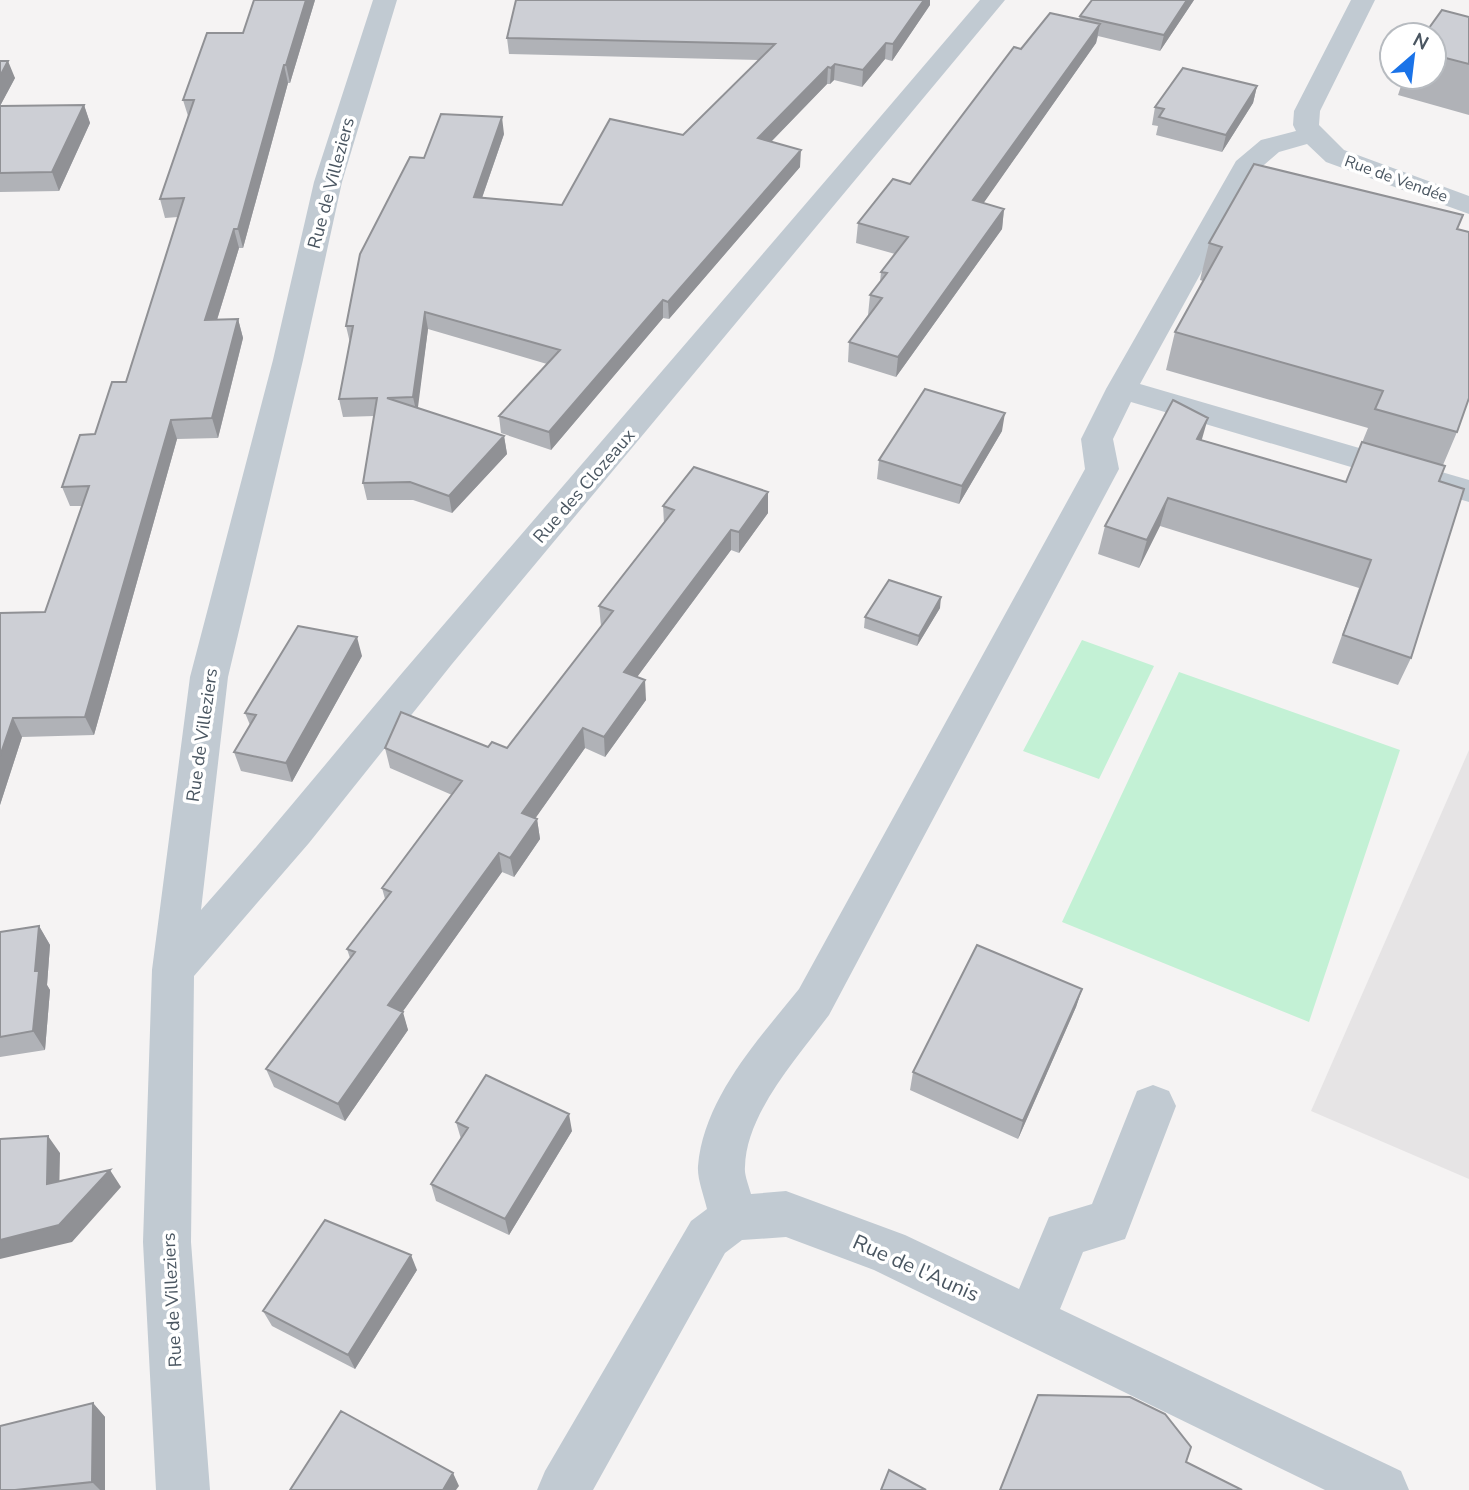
<svg xmlns="http://www.w3.org/2000/svg" width="1469" height="1490" font-family="'Nunito Sans',sans-serif">
  <style>
    .education { fill: #e6e4e5 }
    .green { fill: #c3f1d5 }
    .lines { fill: none; stroke-linecap: round; stroke-linejoin: round }
    .minor { fill: #c1cad2; fill-rule: evenodd }
    .wall { fill: #b0b2b7 }
    .shaded-wall { fill: #909195 }
    .building { fill: #cdcfd5; stroke: #909195; stroke-width: 2 }
    .labels { text-anchor: middle; dominant-baseline: central; stroke-width: 7; stroke-linejoin: round; paint-order: stroke }
    .far-street-label { font-size: 16px; fill: #4a5661; stroke: #fff }
    .street-label { font-size: 18px; fill: #4a5661; stroke: #fff }
    .near-street-label { font-size: 21px; fill: #4a5661; stroke: #fff }
  </style>
  <rect width="100%" height="100%" fill="#f5f3f3"/>
  <path class="education" d="M1469,750v429l-158,-68z"/>
  <path class="green" d="M1082,640l72,26 -55,113 -76,-28z
    M1179,672l221,78 -91,272 -247,-100z"/>
  <g class="lines">
    <path class="minor" d="M373,0h24l-55,182 -39,178 -75,317 -27,233c78,-87 150,-178 226,-266 185,-215 370,-429 553,-644h25l-553,664 -143,179 -115,133 -3,266 19,248h-54l-13,-248 9,-272 38,-293 83,-317 41,-178z
      M1351,0h24l-55,111 -1,14 25,25 125,46v18l-143,-52 -19,-18 -28,8 -22,19 -117,213 329,96v22l-338,-100 -18,37 6,30 -290,546c-31,42 -83,98 -84,152 -1,8 4,19 6,27l35,-3 119,44 114,54 30,-72 43,-13 45,-113 16,-6 16,6 7,15 -51,133 -42,13 -23,57 341,162 8,19h-84l-451,-220 -88,-33 -44,3 -17,13 -132,237h-56l8,-19 146,-250 16,-12c-3,-13 -10,-30 -9,-43 6,-68 60,-126 101,-177l286,-520 -4,-30 25,-50 130,-228 25,-21 35,-9 -3,-6 1,-14z"/>
  </g>
  <path class="wall" d="M315,0l-25,83h-2l-45,165h-4l-22,72 21,-1 5,19 -25,100 -41,1 -83,296 -72,2 -22,68v-192l45,-1 38,-106h-13l-8,-19 33,-53 31,-52 52,-165 -13,1 -5,-19 28,-83 -5,-16 60,-67z
    M1194,0l-34,51 -62,-15 -2,7 -113,160 21,6 -2,20 -106,148 -48,-15 1,-20 19,-27 2,-20 10,-13 1,-10 14,-18 -39,-11 2,-20 52,-39 111,-135 58,-30 1,-3z
    M930,5l-38,56 -7,-2 -23,28 -28,-7 -4,4h-3l-56,58 29,25 -131,152 -6,-1 -112,132 -50,-17 -2,-17 48,-52 -119,-35 -11,79 87,28 3,18 -55,59 -39,-13h-46l-4,-17 11,-67 -31,1 -4,-18 11,-56 -4,-17 78,-168 80,-24 -22,64 80,7 121,-70 76,-75 -250,-6 -2,-16z
    M1469,17v98l-71,-20 6,-18h30v-42z
    M0,61l15,17 -15,28 84,-1 6,18 -31,68 -59,1z
    M1257,86l-4,17 -31,49 -66,-17 2,-9 -6,-1 3,-18z
    M1458,229l-1,203 -14,33 -32,193 -13,27 -66,-22 27,-75 -199,-62 -21,42 -41,-14 7,-28 97,-86 144,42 22,-54 -202,-58 9,-38 28,-51 -3,-1 9,-37z
    M1002,431l-43,73 -82,-25 2,-19z
    M663,506l105,7 -29,40 -8,-3 -94,127 9,23 -41,57 -20,-9 -50,70 2,1 3,20 -26,38 -12,-5 -100,140 6,18 -63,91 -71,-34 -8,-18 84,-111 -3,-9 38,-50 -3,-11 70,-93 -62,-27 -5,-20h122l94,-122 -2,-20 65,-83z
    M940,608l-23,38 -53,-18 1,-11z
    M362,656l-70,126 -51,-11 -7,-19 16,-27 -5,-12z
    M39,926l11,19 -3,40 3,5 -5,60 -45,7v-125z
    M1082,989l-6,18 -58,132 -108,-49 3,-18z
    M456,1122l116,9 -63,104 -73,-34 -5,-17 30,-45z
    M417,1270l-62,99 -83,-43 -9,-15z
    M93,1403l12,14v73h-105z"/>
  <path class="shaded-wall" d="M306,0h9l-25,83 -4,-18z
    M924,0h6v5l-38,56 1,-17z
    M1187,0h7l-34,51 4,-16z
    M1100,24l-4,19 -125,178 2,-21z
    M886,43l-1,16 -23,28 1,-17z
    M8,61l7,17 -15,28v-30z
    M835,64l-1,16 -4,4 1,-16z
    M284,65l4,18 -45,165 -5,-19z
    M828,67l-1,17 -69,71v-17z
    M1257,86l-4,17 -31,49 4,-17z
    M84,105l6,18 -31,68 -7,-19z
    M502,117l2,17 -28,81 -2,-18z
    M801,150l-1,17 -131,152 -1,-17z
    M1004,209l-2,20 -106,148 2,-20z
    M234,229l5,19 -28,91 -6,-19z
    M663,300v18l-112,132 -2,-18z
    M425,312l3,17 -11,86 -4,-18z
    M238,319l5,19 -25,100 -6,-20z
    M1005,413l-3,18 -43,73 3,-18z
    M1208,418l-8,28 -3,-7z
    M171,420l6,19 -83,296 -9,-18z
    M504,436l3,18 -55,59 -3,-17z
    M768,492v21l-29,40v-21z
    M1168,498l-8,28 -21,42 8,-28z
    M731,530v20l-105,142 -2,-20z
    M941,597l-1,11 -23,38 2,-10z
    M357,637l5,19 -70,126 -6,-19z
    M645,680l1,20 -41,57 -1,-20z
    M13,718l9,19 -22,68v-49z
    M583,728l2,20 -60,85 -3,-20z
    M537,819l3,20 -26,38 -4,-19z
    M499,853l3,19 -108,152 -6,-19z
    M39,926l11,19 -3,40 3,5 -5,60 -12,-19 2,-60z
    M1082,989l-6,18 -58,132 5,-18z
    M403,1012l5,18 -63,91 -7,-17z
    M569,1114l3,17 -63,104 -4,-16z
    M48,1136l12,17 -1,48 -12,-17z
    M110,1170l11,17 -49,55 -72,17v-19z
    M411,1255l6,15 -62,99 -7,-14z
    M93,1403l12,14v73h-5l-8,-8z
    M453,1473l6,13 -3,4h-13z"/>
  <path class="building" d="M254,0h52l-20,65h-2l-46,164h-4l-29,91 33,-1 -26,99 -41,2 -86,297 -72,1 -13,38v-143l45,-1 44,-126 -27,1 18,-52 15,-1 17,-52h14l58,-184 -24,1 34,-99h-11l24,-67h36z
    M516,0h408l-31,44 -7,-1 -23,27 -28,-6 -4,4 -3,-1 -70,71 43,12 -133,152 -5,-2 -114,132 -50,-16 61,-66 -135,-38 -12,85 -26,1 117,38 -55,60 -39,-14 -47,1 14,-85 -38,1 14,-73h-7l14,-72 50,-97 14,1 17,-44 61,3 -28,80 88,8 48,-86 73,16 92,-91 -268,-6z
    M1092,0h95l-23,35 -84,-19z
    M1442,10l27,7v47l-35,-9v-20h-10z
    M1050,13l50,11 -127,176 31,9 -106,148 -49,-15 33,-44 -12,-3 17,-22 -6,-1 27,-35 -50,-14 35,-44 17,5 104,-137 7,2z
    M0,61h8l-8,15z
    M1183,68l74,18 -31,49 -67,-18 5,-8 -9,-2z
    M84,105l-32,67 -52,1v-67z
    M1254,164l209,51 -6,14 12,3v166l-12,34 -82,-23 8,-18 -208,-59 47,-85 -13,-4z
    M925,389l80,24 -43,73 -83,-26z
    M1173,400l35,18 -11,21 149,43 16,-40 83,24 -6,15 25,8 -53,169 -68,-23 28,-75 -203,-62 -21,42 -42,-14z
    M694,467l74,25 -29,40 -8,-2 -107,142 21,8 -41,57 -21,-9 -61,85 15,6 -27,39 -11,-5 -111,152 15,7 -65,92 -72,-35 89,-117 -8,-3 44,-57 -9,-4 80,-107 -77,-33 16,-36 87,35 4,-5 15,6 106,-137 -14,-5 75,-96 -11,-4z
    M889,580l52,17 -22,39 -54,-19z
    M298,626l59,11 -71,126 -52,-11 22,-37 -11,-2z
    M39,926l-4,45h4l-6,60 -33,6v-105z
    M977,945l105,44 -59,132 -110,-49z
    M486,1075l83,39 -64,105 -74,-35 37,-56 -12,-6z
    M48,1136l-1,48 63,-14 -51,55 -59,15v-101z
    M325,1220l86,35 -63,100 -85,-44z
    M1038,1395l92,2 35,17 26,33 -5,15 56,28h-242z
    M93,1403l-1,79 -77,8h-15v-64z
    M341,1411l112,62 -10,17h-153z
    M889,1470l37,20h-45z"/>
  <g class="labels">
    <g class="far-street-label">
      <text transform="translate(1396 179) rotate(20)">Rue de Vendée</text>
    </g>
    <g class="street-label">
      <text transform="translate(331 183) rotate(-75)">Rue de Villeziers</text>
      <text transform="translate(584 486) rotate(-49)">Rue des Clozeaux</text>
      <text transform="translate(202 735) rotate(-82)">Rue de Villeziers</text>
      <text transform="translate(172 1300) rotate(-93)">Rue de Villeziers</text>
    </g>
    <g class="near-street-label">
      <text transform="translate(916 1268) rotate(24)">Rue de l'Aunis</text>
    </g>
  </g>
  <g transform="translate(1413 56) rotate(28)"><circle r="33" fill="#ffffff" stroke="#b7bbc0" stroke-width="2"/>
  <path d="M0-5L12 26L0 18L-12 26Z" fill="#1a73e8"/>
  <text y="-10" font-size="19" font-weight="bold" text-anchor="middle" fill="#4a5661">N</text>
  </g>
</svg>
